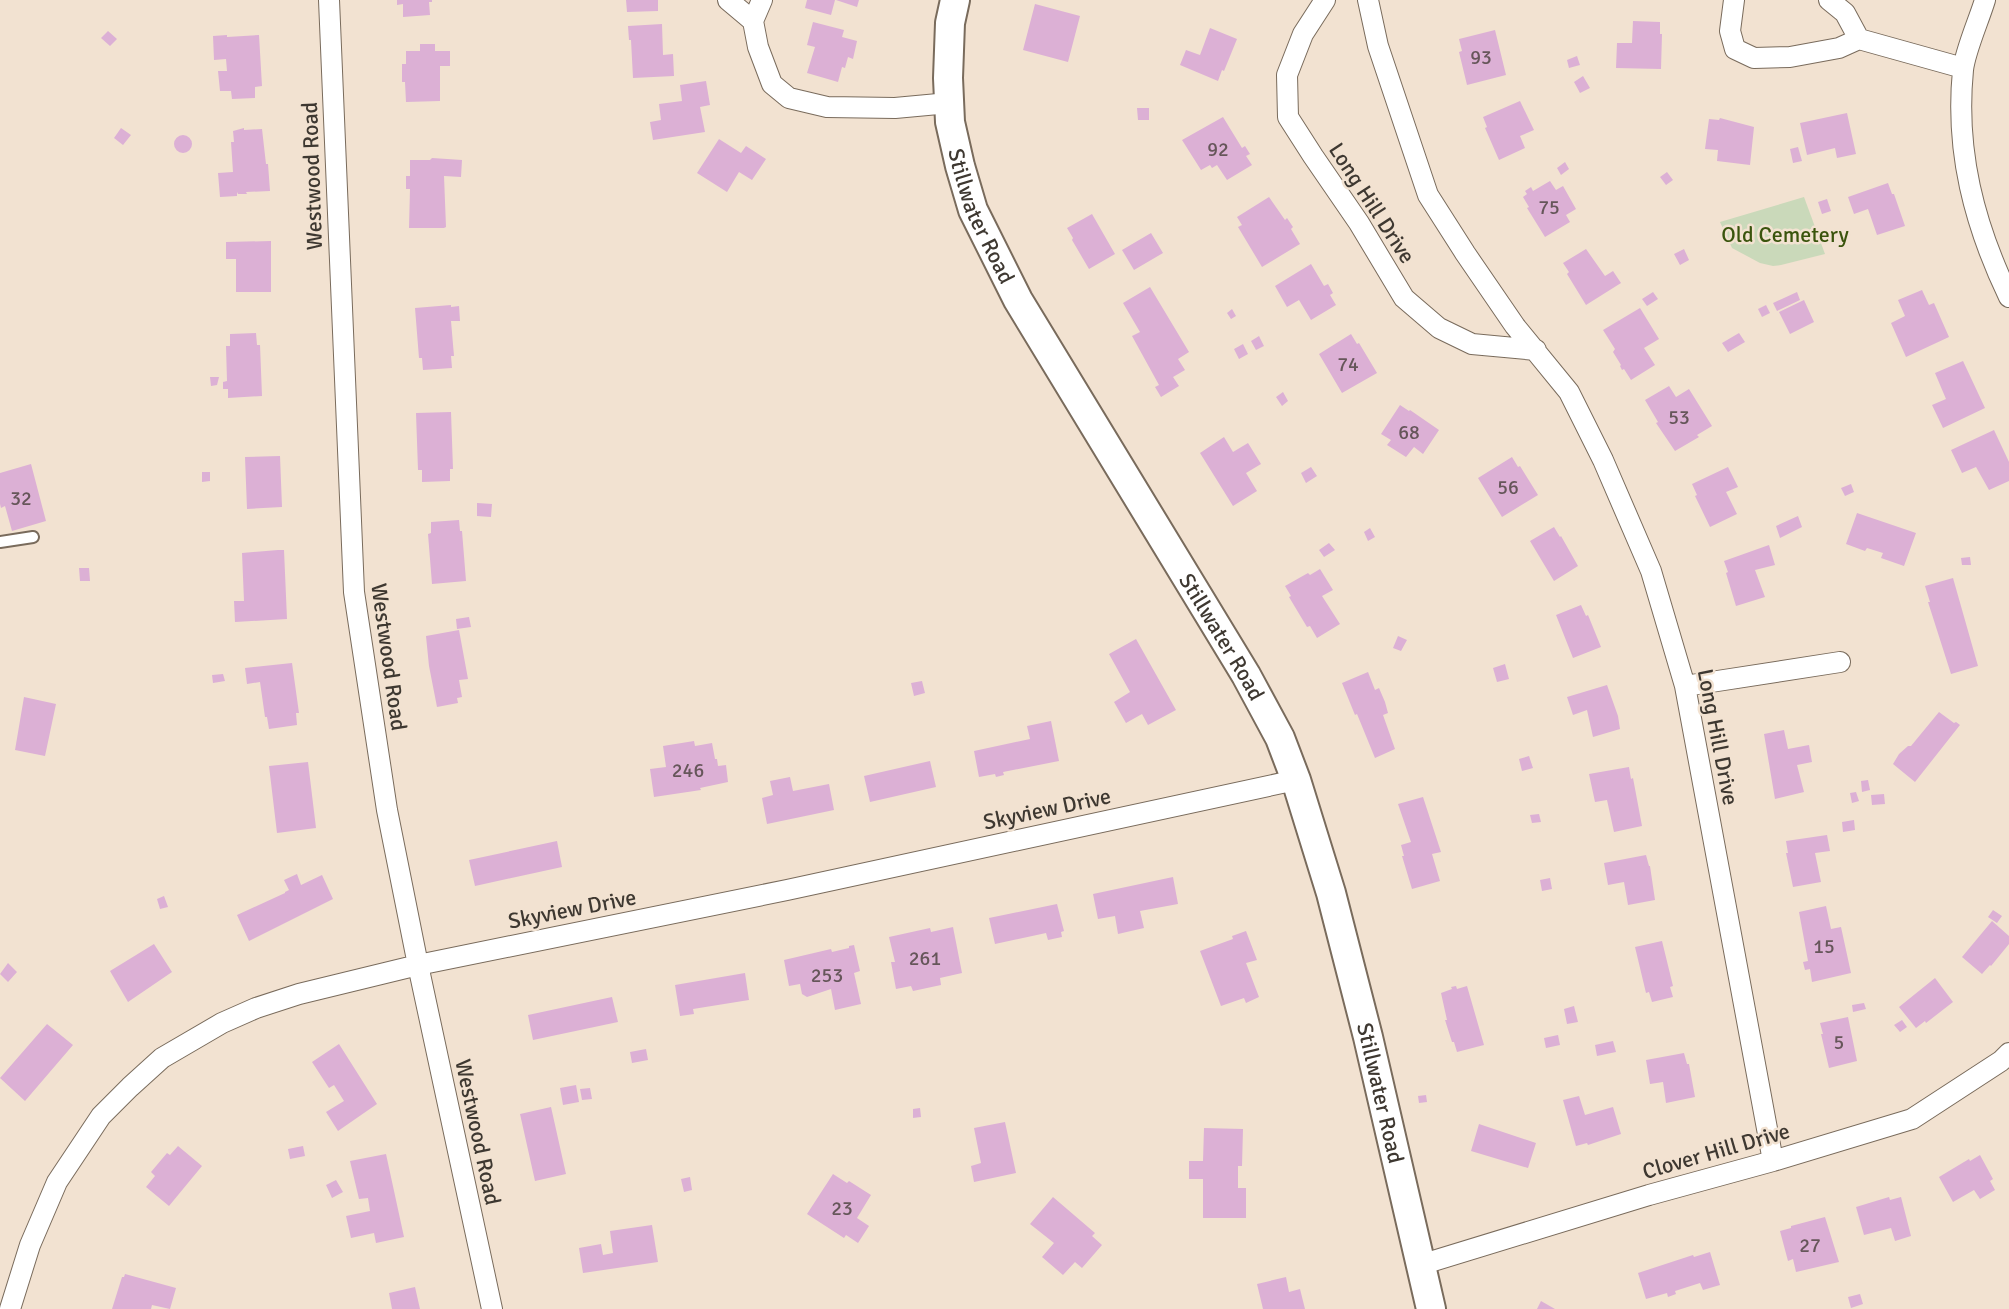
<svg xmlns="http://www.w3.org/2000/svg" width="2009" height="1309" font-family="Signika,sans-serif">
  <style>
    .green { fill: #cad9ba }
    .building { fill: #dcb0d5 }
    .lines { fill: none; stroke-linecap: round; stroke-linejoin: round }
    .lane-casing { stroke: #796b5c; stroke-width: 14 }
    .street-casing { stroke: #796b5c; stroke-width: 22 }
    .secondary-casing { stroke: #796b5c; stroke-width: 32 }
    .lane { stroke: #fff; stroke-width: 10 }
    .street { stroke: #fff; stroke-width: 20 }
    .secondary { stroke: #fff; stroke-width: 28 }
    .labels { text-anchor: middle; dominant-baseline: central; stroke-width: 5; stroke-linejoin: round; paint-order: stroke }
    .number-label { font-size: 20px; fill: #66565a }
    .street-label { font-size: 22px; fill: #3e3831; stroke: #f2e2d1 }
    .park-label { font-size: 22px; fill: #3a540d; stroke: #f2e2d1 }
  </style>
  <rect width="100%" height="100%" fill="#f2e2d1"/>
  <path class="green" d="M1804,197l21,57 -44,11 -8,1 -13,-3 -28,-15 -12,-26z"/>
  <path class="building" d="M397,0h35v2h-3l1,13 -27,2v-13l-6,1z
    M626,0h32v11l-31,1z
    M807,0h28l-4,15 -26,-7z
    M836,0h23l-2,7z
    M1035,4l45,12 -12,46 -45,-12z
    M1633,21l27,1v12h2l-1,35 -45,-1 1,-25h15z
    M813,22l31,8 -2,7 15,4 -4,18 -5,-2 -3,11 -3,-1 -4,15 -31,-9 8,-26 -8,-2z
    M662,24l1,31 10,-1 1,22 -41,2 -2,-38h-2l-1,-14z
    M1210,28l27,11 -13,32 -2,-1 -4,11 -38,-16 6,-15 14,5z
    M1495,30l11,45 -39,10 -8,-33 3,-1 -3,-12z
    M108,31l9,8 -7,7 -9,-8z
    M227,35v2l32,-2 3,51 -7,1v11l-23,1 -1,-8h-11l-2,-20h9l-1,-12 -12,1 -1,-24z
    M420,44h15v7h15v15h-10v35l-34,1 -1,-20h-3v-18h4v-13h14z
    M1577,56l3,9 -11,3 -2,-8z
    M1583,76l7,12 -10,5 -6,-11z
    M706,81l4,24 -10,2 5,25 -52,8 -3,-18 11,-2 -2,-16 23,-3 -2,-16z
    M1520,101l14,29 -14,6 5,12 -26,12 -14,-32 2,-1 -4,-10z
    M1137,108h12v12h-11z
    M1847,113l9,41 -19,4 -2,-10 -28,7 -7,-32z
    M1223,117l19,31 3,-2 5,8 -4,2 6,9 -25,15 -10,-15 -5,3 -2,-3 -9,5 -19,-30z
    M1720,118l34,9 -4,38 -33,-4 1,-11 -13,-1 4,-30 10,1z
    M121,128l10,7 -8,10 -9,-7z
    M244,128v2l18,-1 4,35h2l2,27 -24,1 1,2h-9l-1,-2v4l-17,1 -2,-24 15,-1 -2,-30h3l-1,-11z
    M174 144a9 9 0 1 1 18 0a9 9 0 1 1-18 0Z
    M719,139l22,14 5,-7 20,13 -14,21 -13,-8 -12,20 -30,-19z
    M1798,147l4,14 -9,2 -3,-14z
    M432,158l30,2 -1,17 -17,-1 2,51 -2,1h-35l1,-39h-4v-13h4v-16h20z
    M1565,162l4,7 -8,6 -4,-7z
    M1667,172l6,8 -7,5 -6,-8z
    M1550,181l6,9 7,-4 13,23 -10,6 4,7 -25,15 -18,-29 2,-1 -6,-10 4,-3 -2,-3 6,-4 2,4z
    M1888,183l4,11h2l11,32 -28,9 -9,-26 -14,5 -6,-17z
    M1269,197l16,23 2,-2 6,9 -2,2 9,15 -38,23 -24,-40 4,-2 -5,-8z
    M1827,199l4,12 -9,3 -4,-12z
    M1092,214l23,40 -26,15 -17,-29 1,-2 -6,-10z
    M1151,233l12,20 -29,17 -12,-20z
    M271,241v51h-35v-33h-10v-17z
    M1586,249l19,27 8,-5 8,12 -35,22 -19,-31 2,-2 -6,-9z
    M1684,249l5,11 -9,5 -6,-11z
    M1311,264l13,22 4,-2 5,9 -3,2 6,10 -25,15 -12,-20 -12,7 -12,-21z
    M1150,287l39,65 -11,7 7,11 -12,7 6,9 -18,11 -6,-10 4,-2 -27,-49 8,-4 -17,-29z
    M1922,290l7,15 5,-2 15,34 -43,20 -15,-34 14,-7 -7,-16z
    M1653,292l5,7 -11,7 -5,-7z
    M1797,292l3,8 -23,11 -4,-8z
    M1804,300l10,22 -24,12 -11,-22z
    M451,305v2l8,-1 1,15h-9l3,35h-3l1,12 -29,2 -1,-12h-3l-4,-50z
    M1766,305l4,8 -8,4 -4,-8z
    M1640,308l19,31 -15,9 11,17 -24,15 -7,-11 -2,1 -2,-4 1,-1 -8,-13 2,-3 -12,-19z
    M1232,309l4,7 -5,3 -4,-6z
    M256,333l1,12h3l2,51 -34,2v-9h-5v-7l4,-1 -1,-35h4v-12z
    M1739,333l6,9 -17,10 -6,-9z
    M1351,334l6,10 2,-1 18,30 -35,20 -23,-39z
    M1259,336l5,10 -8,4 -5,-9z
    M1243,344l5,10 -9,5 -5,-10z
    M1963,361l22,47 -42,20 -11,-23 14,-6 -11,-26z
    M210,377h9l-2,8 -6,1z
    M1669,386l7,11 13,-8 23,37 -15,9 2,2 -24,14 -19,-28 2,-1 -13,-22z
    M1283,392l5,9 -6,5 -6,-9z
    M1400,405l9,6 1,-1 29,20 -16,24 -9,-7 -8,10 -19,-12 4,-5 -10,-6z
    M451,412l2,57h-3v12l-28,1v-12h-4l-2,-57z
    M1994,430l15,32v19l-20,9 -13,-23 -14,6 -11,-23z
    M1224,437l9,15 15,-9 13,21 -15,9 11,18 -24,15 -33,-53z
    M280,456l2,51 -35,2 -2,-52z
    M1512,457l6,10 2,-1 18,29 -36,22 -24,-39z
    M31,464l15,57 -34,10 -7,-25 -4,2 -1,-4v-31z
    M1311,467l6,9 -11,7 -5,-10z
    M1728,467l10,20 -12,5 11,22 -27,13 -15,-31 2,-1 -5,-11z
    M202,472h8v9l-8,1z
    M1851,484l3,8 -9,4 -4,-8z
    M477,503l15,1 -1,13 -14,-1z
    M1857,513l59,20 -12,33 -23,-8 2,-5 -16,-5 -2,3 -19,-7z
    M1798,516l4,11 -22,11 -4,-12z
    M459,520l1,11h2l4,50 -34,3 -4,-50 3,-1v-11z
    M1554,527l6,10 1,-1 17,30 -24,15 -24,-40z
    M1370,528l5,9 -7,4 -4,-9z
    M1329,543l6,7 -11,7 -5,-7z
    M1769,545l6,20 -20,5 10,27 -29,9 -10,-33 2,-1 -4,-11z
    M278,550h6l3,69 -52,3 -1,-21h10l-2,-48z
    M1970,557l1,8h-9l-1,-7z
    M79,568h10l1,13h-10z
    M1320,569l13,21 -11,6 18,28 -23,14 -7,-12 -3,1 -18,-30 2,-1 -6,-10 23,-13 2,2z
    M1953,578l25,88 -27,8 -23,-72h2l-5,-16z
    M1581,605l5,11 2,-1 13,32 -28,11 -17,-43z
    M469,617l2,10 -14,2 -1,-10z
    M459,630l9,49 -9,1 3,17 -5,1 1,5 -21,4 -8,-41 -3,-30z
    M1398,636l9,4 -6,11 -8,-3z
    M1136,639l40,71 -28,15 -6,-11 -16,9 -12,-21 16,-10 -21,-38z
    M292,663l7,50h-3l1,12 -28,4 -2,-12h-2l-5,-35 -13,2 -2,-16z
    M1505,664l4,15 -12,3 -4,-14z
    M1368,672l7,18 4,-2 6,14 3,11 -5,2 12,34 -20,9 -18,-44 -2,1 -13,-32z
    M223,674l2,7 -12,2 -1,-8z
    M922,681l3,12 -11,3 -3,-13z
    M1607,685l11,31 2,13 -27,8 -6,-27 -14,5 -6,-18z
    M24,697l32,7 -11,52 -30,-6z
    M1939,712l15,11 2,-1 4,3 -45,57 -22,-18 6,-10 9,-8h3z
    M1051,721l8,40 -56,11 1,3 -8,2 -1,-3 -16,3 -5,-26 56,-12 -3,-13z
    M1784,730l4,19 21,-4 3,17 -15,3 7,27 -29,7 -11,-65z
    M694,741l1,5 17,-3 3,16h2l1,7 8,-1 2,17 -28,6 1,2 -47,7 -4,-28 16,-2 -3,-21z
    M1529,756l4,12 -11,3 -3,-12z
    M930,761l6,26 -66,15 -6,-26z
    M308,762l8,66 -39,5 -8,-67z
    M1629,767l2,12 2,-1 9,48 -28,6 -7,-32 -12,2 -6,-28z
    M790,777l3,14 36,-7 5,26 -67,14 -5,-26 11,-3 -3,-14z
    M1868,780l2,10 -8,2 -1,-11z
    M1856,792l3,9 -7,2 -2,-10z
    M1884,794l1,10 -13,1 -1,-10z
    M1423,797l18,55 -9,2 8,27 -28,8 -10,-33h2l-3,-11 10,-3 -13,-38z
    M1539,814l2,8 -9,1 -2,-8z
    M1854,820l1,10 -12,2 -1,-10z
    M1827,835l3,16 -15,2 6,29 -28,5 -7,-34h2l-2,-12z
    M557,841l5,26 -87,19 -6,-26z
    M1646,855l3,11h1l5,34 -27,5 -4,-23 -16,3 -4,-22z
    M297,874l4,11 21,-10 11,24 -84,42 -12,-26 48,-22v-1l4,-2 -5,-10z
    M1173,877l5,27 -38,7 4,17 -26,6 -3,-18 -17,3 -5,-25z
    M1550,878l2,11 -10,2 -2,-11z
    M164,896l4,11 -8,2 -3,-10z
    M1057,904l7,27 -3,1 1,5 -14,3 -2,-7 -51,11 -6,-26z
    M1826,906l5,23 10,-2 10,46 -39,9 -2,-13 -5,1 -2,-8 5,-1 -9,-49z
    M1993,910l9,6 -5,7 -9,-6z
    M1992,921l17,15v8l-18,22 -1,-1 -8,9 -20,-17z
    M953,927l9,46 -22,5 1,7 -28,6 -2,-5 -15,3 -5,-27h4l-6,-25 41,-9 1,4z
    M1246,931l11,29 -11,3 13,34 -13,6 -2,-5 -23,8 -21,-55 33,-12 -1,-3z
    M1662,941l11,45 -3,1 3,10 -21,5 -3,-10 -3,1 -11,-46z
    M154,944l18,28 -44,30 -18,-31z
    M854,945l6,26 -6,2 7,31 -26,6 -4,-21 -24,8 -5,-3 -2,-10 -11,2 -5,-26 47,-11 1,3 17,-4v-2z
    M8,963l9,9 -9,10 -8,-8z
    M745,973l4,27 -56,9 1,5 -14,2 -5,-31z
    M1935,978l18,24 -27,21 -1,-2 -9,7 -17,-21z
    M1456,986l1,3 10,-3 17,59 -27,7 -3,-10h-2l-7,-22h2l-6,-27 11,-4 -1,-2z
    M612,997l6,25 -85,18 -5,-25z
    M1864,1003l2,6 -13,3 -1,-7z
    M1574,1006l4,16 -11,2 -3,-15z
    M1848,1017l9,44 -28,7 -8,-34h2l-3,-11z
    M1902,1020l5,7 -7,5 -6,-7z
    M47,1024l26,21 -48,56 -25,-23z
    M1558,1035l2,10 -14,3 -2,-10z
    M1613,1041l3,11 -19,4 -2,-11z
    M339,1044l38,60 -39,27 -12,-19 18,-11 -10,-16 -5,3 -17,-26z
    M646,1049l2,11 -16,3 -2,-11z
    M1684,1053l3,11h2l6,33 -29,6 -3,-21 -13,2 -4,-24z
    M576,1085l3,17 -16,3 -3,-17z
    M590,1088l2,11 -10,1 -2,-11z
    M1426,1095l1,7 -8,1 -1,-7z
    M1579,1096l6,19 28,-8 8,27 -33,11 -1,-2 -11,3 -13,-46z
    M551,1107l15,67 -31,7 -15,-67z
    M920,1108l1,9 -8,1v-9z
    M1005,1122l11,51 -42,9 -3,-16 10,-3 -7,-35z
    M1479,1124l57,19 -8,25 -57,-17z
    M1204,1128l39,1 -1,37h-4v22h8v30h-43v-39h-14v-18h14z
    M178,1146l24,20 -33,40 -23,-19 9,-11 -4,-4 16,-19 3,2z
    M303,1146l2,10 -15,3 -2,-10z
    M386,1154l18,83 -28,6 -2,-10 -23,5 -5,-22 24,-5 -2,-13 -9,1 -9,-38z
    M1980,1155l13,24 -3,2 5,9 -15,9 -6,-9 -21,12 -14,-25 30,-18 1,2z
    M833,1174l14,9 2,-2 22,14 -14,23 12,8 -11,17 -12,-8 -2,3 -37,-24z
    M690,1177l2,13 -8,2 -3,-13z
    M336,1180l7,12 -11,6 -6,-13z
    M1053,1197l42,36 -3,3 10,9 -20,23 -7,-6 -12,13 -21,-18 12,-14 -24,-19z
    M1889,1197l1,3 11,-3 10,39 -16,5 -4,-13 -27,7 -8,-28z
    M1825,1217l14,45 -43,10 -3,-13 -5,2 -8,-30 11,-3v-2z
    M652,1225l6,37 -75,11 -4,-25 22,-4 2,11 10,-2 -3,-22z
    M1710,1252l10,33 -17,5 -3,-7 -25,8 1,3 -8,3 -1,-4 -21,6 -8,-26 55,-18 1,2z
    M125,1274l51,14 -6,21 -18,-4 -1,4h-39l10,-32h2z
    M1286,1277l3,15 11,-3 5,20h-42l-6,-25z
    M415,1287l5,22h-28l-3,-16z
    M1860,1294l3,10 -12,4 -3,-11z
    M1541,1301l14,8h-18z"/>
  <g class="lines">
    <g class="lane-casing">
      <path id="lane" d="M0,542l33,-5"/>
    </g>
    <g class="street-casing">
      <path id="street" d="M329,0l25,592 33,218 31,155 74,344
        M728,0l25,21
        M762,0l-9,21 5,26 14,37 17,14 38,9 68,1 54,-5
        M1325,0l-22,34 -16,41 1,42 25,39 46,67 45,75 35,30 33,16 64,6
        M1368,0l10,46 50,149 37,58 50,73 54,66 34,68 48,111 34,115 88,475
        M1734,0l-4,31 5,18 19,9 36,-1 49,-9 20,-9 104,29
        M1829,0l16,13 14,26
        M1985,0c-6,20 -20,51 -22,70 -8,81 11,154 46,227
        M1685,686l155,-24
        M1420,1265l229,-70 124,-34 139,-42 89,-58 8,-8
        M10,1309l20,-64 27,-63 44,-66 29,-29 32,-29 60,-35 34,-15 43,-14 119,-29 369,-75 509,-110"/>
    </g>
    <g class="secondary-casing">
      <g id="secondary">
        <path id="s1" d="M955,0l-5,23 -2,55 2,44 10,44 13,44 45,90 228,375 34,63 16,42 35,113 37,144 63,272"/>
      </g>
    </g>
    <use href="#lane" class="lane"/>
    <use href="#street" class="street"/>
    <use href="#secondary" class="secondary"/>
  </g>
  <g class="labels">
    <g class="number-label">
      <text x="1481" y="57">93</text>
      <text x="1218" y="149">92</text>
      <text x="1549" y="207">75</text>
      <text x="1348" y="364">74</text>
      <text x="1679" y="417">53</text>
      <text x="1409" y="432">68</text>
      <text x="1508" y="487">56</text>
      <text x="21" y="498">32</text>
      <text x="688" y="770">246</text>
      <text x="1824" y="946">15</text>
      <text x="925" y="958">261</text>
      <text x="827" y="975">253</text>
      <text x="1839" y="1042">5</text>
      <text x="842" y="1208">23</text>
      <text x="1810" y="1245">27</text>
    </g>
    <g class="street-label">
      <text transform="translate(312 176) rotate(-92)">Westwood Road</text>
      <text transform="translate(1372 203) rotate(57)">Long Hill Drive</text>
      <text stroke="none"><textPath href="#s1" startOffset="222">Stillwater Road</textPath></text>
      <text stroke="none"><textPath href="#s1" startOffset="708">Stillwater Road</textPath></text>
      <text transform="translate(389 657) rotate(82)">Westwood Road</text>
      <text transform="translate(1718 737) rotate(79)">Long Hill Drive</text>
      <text transform="translate(1047 809) rotate(-12)">Skyview Drive</text>
      <text transform="translate(572 909) rotate(-11)">Skyview Drive</text>
      <text stroke="none"><textPath href="#s1" startOffset="1194">Stillwater Road</textPath></text>
      <text transform="translate(478 1132) rotate(78)">Westwood Road</text>
      <text transform="translate(1716 1151) rotate(-16)">Clover Hill Drive</text>
    </g>
    <g class="park-label">
      <text x="1785" y="234">Old Cemetery</text>
    </g>
  </g>
</svg>
